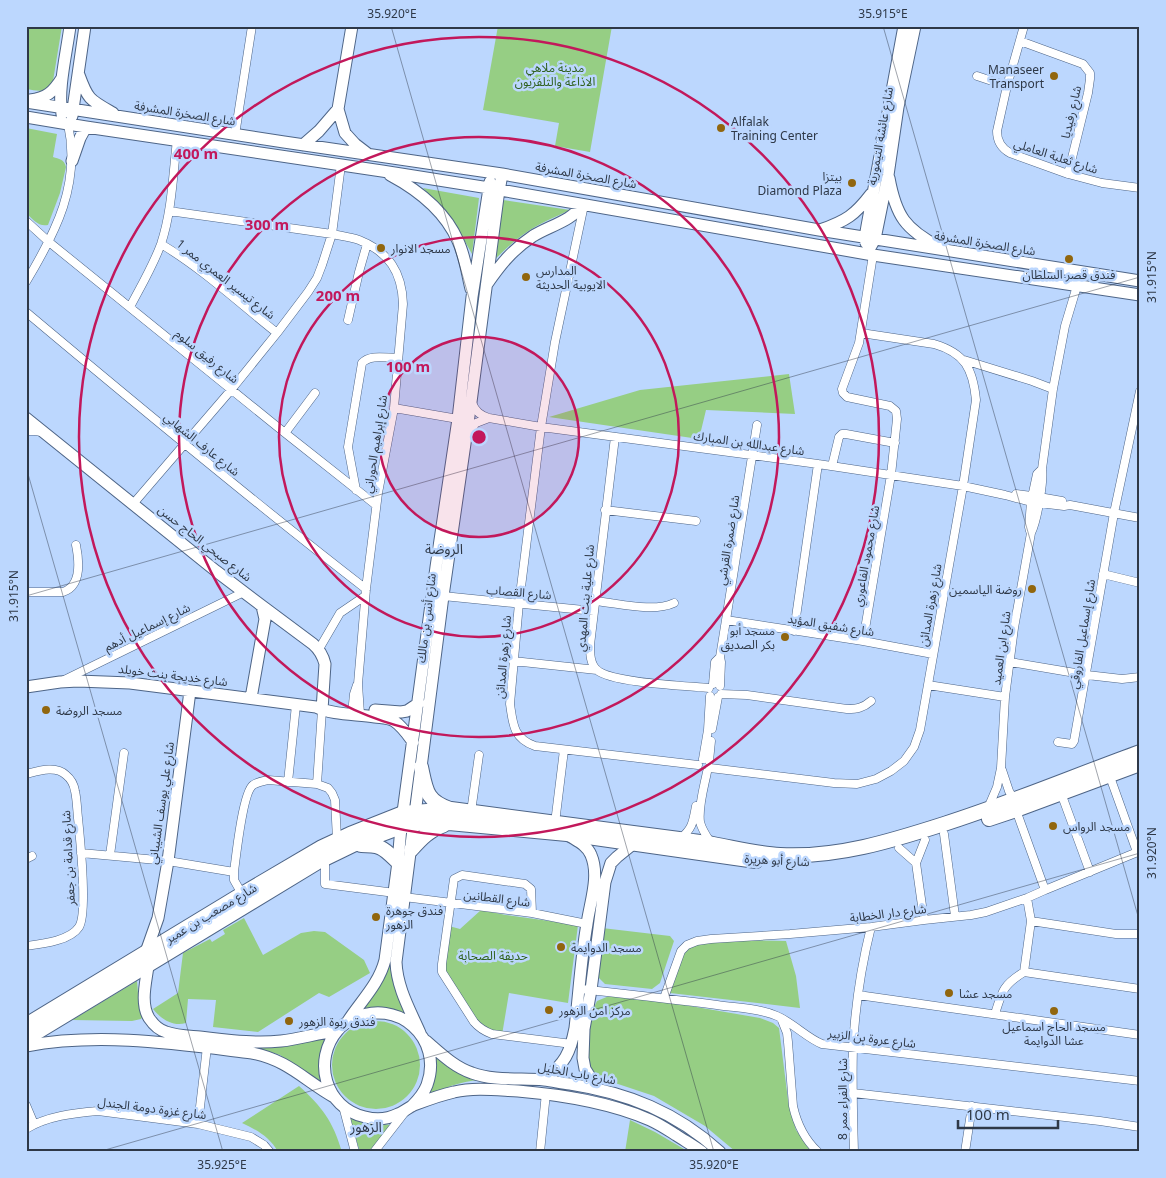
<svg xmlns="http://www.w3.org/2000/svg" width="1166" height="1178" font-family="'Noto Sans','Noto Sans Arabic',sans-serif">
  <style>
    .green { fill: #96ce84 }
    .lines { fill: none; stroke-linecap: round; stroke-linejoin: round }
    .street-casing { stroke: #4e6587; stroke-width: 9 }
    .secondary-casing { stroke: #4e6587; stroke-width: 13 }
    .highway-casing { stroke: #4e6587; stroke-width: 16 }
    .street { stroke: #fff; stroke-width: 8 }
    .secondary { stroke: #fff; stroke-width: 11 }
    .highway { stroke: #fff; stroke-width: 14 }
    .ticks { fill: none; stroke: #2e3847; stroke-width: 1; stroke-opacity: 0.45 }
    .ring { fill: none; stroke: #c2185b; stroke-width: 2.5 }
    .poi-dot { fill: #91660e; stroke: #bcd7fe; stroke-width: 2 }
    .labels { text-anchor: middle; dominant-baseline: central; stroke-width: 5; stroke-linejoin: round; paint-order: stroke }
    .park-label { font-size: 12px; fill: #2f601c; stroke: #bcd7fe }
    .poi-label { font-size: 12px; fill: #2e3847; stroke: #bcd7fe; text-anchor: start }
    .street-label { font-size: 12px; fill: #2e3847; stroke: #bcd7fe }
    .neighbourhood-label { font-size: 14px; fill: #2e3847; stroke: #bcd7fe }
    .centre { fill: #c2185b; stroke: #bcd7fe; stroke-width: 2.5 }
    .ring-label { font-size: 15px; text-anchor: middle; font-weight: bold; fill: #c2185b; stroke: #bcd7fe; stroke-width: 5; stroke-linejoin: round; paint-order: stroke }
    .neatline { fill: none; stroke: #2e3847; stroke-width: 2 }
    .ticks-label { font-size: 12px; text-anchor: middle; fill: #2e3847 }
  </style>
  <rect width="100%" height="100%" fill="#bcd7fe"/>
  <path class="green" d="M26,26h36l-9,55c-7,13 -14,10 -27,8z
    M498,26h114l-22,126 -35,-6 4,-23 -76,-13z
    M26,128l31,6 -4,23c6,2 11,2 13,10l-6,26 -12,32c-10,2 -15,-6 -22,-12z
    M423,188l56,10 -7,56 -19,-34z
    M503,200l67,10c-15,7 -30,13 -43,22 -13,8 -23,19 -34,29z
    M789,374l6,40 -89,-4 -7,29 -150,-22 91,-27z
    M481,910l25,5 72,10 -10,78 -59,-10 -7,42 -30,-11 -28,-56 5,-42 11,3z
    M244,918l19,37 38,-22 13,-2 11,1 39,28 6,13 -41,24 -10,-4 -61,39 -45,-5 3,-27 -28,-1 -2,24c-13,4 -25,-4 -33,-14l25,-16 5,-40 27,-14 2,3 13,-8 -2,-4z
    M602,928l68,8 4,5 -14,42 -8,6 -47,-5 -6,-6 -2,-8z
    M730,940l56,1 10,35 4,32 -130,-15c4,-12 10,-35 18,-44 7,-8 31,-8 42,-9z
    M391,953l18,65c-22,-12 -28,-9 -51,-6z
    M137,981l2,24 4,11 -2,3 -9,2 -60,-1z
    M609,996l58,6 93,16 13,5 6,5 9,72 8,30 16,22h-76l-31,-26 -51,-30 -48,-16 -11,-7 -8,-11v-20l5,-31 5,-10z
    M332 1065a44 44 0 1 1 88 0a44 44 0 1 1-88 0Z
    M328,1034c-11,23 -9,30 -2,54l-46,-33 -28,-9z
    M432,1049l47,31c-18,1 -37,9 -54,16z
    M299,1086c23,21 34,35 43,66h-64c-8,-15 -21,-22 -36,-29z
    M349,1116l22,7 21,2 -22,27h-10z
    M630,1120l25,12 34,20h-64z"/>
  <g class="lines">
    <g class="street-casing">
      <path id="street" d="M1024,26l-17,60 -10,45c0,10 4,17 13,22l58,21 34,9 38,5
        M1020,41l63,23 7,9v6l-2,14 -20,81
        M977,76l30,10
        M235,135l17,-109
        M584,205l-29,137 -14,85 -22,176 -9,101c3,20 3,34 25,42l163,19
        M169,211l163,23c9,2 18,3 27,6 30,12 43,32 44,64l-9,104 -16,85 -12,96 -8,95 2,30
        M26,221l23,21 236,191 91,72
        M161,244c42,25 78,59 116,89
        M26,282c30,-50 55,-98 42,-158
        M130,307c11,-21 23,-41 31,-63 11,-33 12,-70 16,-104
        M26,312c112,94 225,188 340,277
        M348,320l11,-48 8,-28
        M964,360l68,21 21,8
        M472,403c4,9 8,12 17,15l52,9 277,37 145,22 42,9 26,7 33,4 6,-1 70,13
        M394,408l64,11
        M26,431h9l7,1
        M469,432l7,-9 13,-5
        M285,433l30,-40
        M615,437l-25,208c0,8 0,19 7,25 14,13 91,16 112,18
        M832,466l7,-29 3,-3h4l49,9
        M356,490l-8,-43 14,-84c8,-9 24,-5 36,-5
        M1016,494l23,3 23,4
        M133,504l98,-114 46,-57 31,-41 9,-14 5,-13 10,-31 9,-69
        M605,510l91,11
        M1030,531l-1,-4 2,-25 6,-28 5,-5
        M1103,574l37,9
        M26,592h37c19,-6 16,-32 13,-47
        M443,596l151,15
        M595,601c23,2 58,12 79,2
        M726,620l137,21 70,13
        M794,631l24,-167
        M863,641l28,-166 6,-56 -1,-8 -6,-5 -43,-9 -4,-4 -1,-4 17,-46 14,-88
        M319,649l21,-36 25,-17
        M513,661l84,9
        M1010,662l77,13 35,4 18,-2
        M64,680l180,-88
        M713,684l2,-22 5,-5
        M928,685l77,12
        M720,686l1,-24 -1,-5 6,-37 31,-195
        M721,694l26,1 100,14c10,0 16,-1 24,-8
        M352,714l2,-20 3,-9
        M712,729l6,-32
        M1058,742l14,2 2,-3 40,-228 26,-122
        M703,759l5,-29 2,-34
        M709,761l2,-20
        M710,768l124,15 23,1 19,-5 15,-8 13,-10 10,-14 6,-17 43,-244 13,-86c-3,-31 -11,-47 -42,-56l-73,-11
        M1002,770l7,21 5,9
        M707,772c-3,15 -9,35 -7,50 2,8 7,15 11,21
        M26,774c12,-3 30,-9 40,1 5,4 8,10 9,16 2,9 2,18 3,27 2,20 10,95 1,109 -9,14 -38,17 -53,19
        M1109,774l28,78
        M288,782l8,-77
        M317,784l5,-74
        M1061,793l29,79
        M988,808l9,-21 4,-19 4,-71 9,-69 17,-95c6,-12 13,-52 11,-64l11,-80 12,-63 12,-40
        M1016,810l29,80
        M471,812l8,-57
        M555,823l9,-73
        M944,834l11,82
        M680,839c13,-11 13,-17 16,-33
        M899,848l17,15
        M81,853l87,8 66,11
        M110,855l14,-102
        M26,859l6,-3
        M325,859v25l70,9
        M242,894l-8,-14v-8c2,-16 9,-80 19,-87 4,-3 10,-4 15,-5l49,4 11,4 4,5 3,7 2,39
        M404,897l128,16 55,11
        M532,913l-1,-24 -6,-5 -63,-9 -8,4 -12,85v8l32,50c5,6 10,9 18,12l80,10
        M924,920l-8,-57 9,-23
        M1031,921l85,13h24
        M1024,972l116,17
        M580,989c45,5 91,10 137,16 19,3 42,3 60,11 16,7 30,22 45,28l318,37
        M858,995l282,40
        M664,998l17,-47 6,-6 10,-4 14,-2 79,-5 81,-7 53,-7 47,-5 15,-3 41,-14 18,-8 95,-39
        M995,1014c7,-23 8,-29 29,-42l7,-51 -4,-23
        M781,1018l6,15 1,9 5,64c4,18 11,33 25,46
        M853,1093l247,28 40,6
        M26,1105l8,19
        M343,1106l12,46
        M198,1124l9,-77
        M26,1129c21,-13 48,-16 72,-18l100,13 53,13 13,8 6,7
        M374,1152l31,-40
        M540,1152l6,-59
        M854,1152c-1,-34 -2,-69 -1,-104 2,-40 8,-81 18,-121
        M965,1152l7,-46"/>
    </g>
    <g class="secondary-casing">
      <path id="secondary" d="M352,26l-14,83 7,24 10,11 13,10
        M79,75c9,25 11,25 34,38
        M30,100c17,-2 23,-8 32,-22
        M26,102l258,40 218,32 317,56 321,51
        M62,114c-5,-23 5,-63 8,-88
        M72,116l13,-90
        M26,117l60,10 296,44 107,17 384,67 267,40
        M303,145l16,-14 19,-22
        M72,161l8,-23 6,-11
        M390,175c28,15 55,36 68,66 7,15 9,32 13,48
        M889,178c7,38 16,51 50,69
        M820,230c26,-9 35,-15 51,-36
        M866,243l-1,-5 2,-12 37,-200
        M871,246l4,-7 13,-64 10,-68 17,-81
        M487,284c14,-20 25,-34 46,-48 16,-10 39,-15 49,-31
        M26,418l190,153 46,35 51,38c7,6 10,12 12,20l-3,46
        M26,687l34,-5 18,-1 52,2 186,24c16,8 41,7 59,10 7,1 14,1 19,4 8,5 14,14 19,21
        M251,698l14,-79 -3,-13
        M375,710l26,2 6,-1 12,-8
        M146,952l12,-34 10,-57 22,-170
        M148,966c-2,16 -8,37 1,52 4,6 10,12 17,14 11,4 23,4 34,5 27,3 54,7 81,4 19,-2 37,-8 56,-10
        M348,1021c13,-20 31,-37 37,-61l13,-98 3,-35 35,-260 22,-148 14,-122 18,-115
        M420,1033c-10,-23 -23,-45 -24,-71l47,-366 28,-194 27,-205 4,-23
        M426,1041c14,12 28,26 46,32 21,8 49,5 72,7 9,1 17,3 26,4 58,9 106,28 150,68
        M26,1046c75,-14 152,-2 226,7 36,7 52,27 82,44
        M545,1080c20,-18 25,-26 30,-52 4,-35 6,-70 12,-104 3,-22 13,-48 4,-69 -4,-10 -14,-14 -23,-20
        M597,1088l-12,-19 -2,-11 1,-29 7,-39 14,-108 6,-19 6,-6 16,-13
        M412,1106c6,-6 12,-13 15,-21 17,-47 -30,-88 -74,-66 -6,3 -11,6 -15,11 -26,30 -13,78 27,87 11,3 23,2 33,-3 6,-2 11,-7 16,-9 13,-5 26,-10 40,-13 21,-5 43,-2 64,-1 45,4 91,11 132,29 9,4 18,10 26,15 9,6 18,11 26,17"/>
    </g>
    <g class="highway-casing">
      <path id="highway" d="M421,767c5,23 5,34 29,42
        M989,819l27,-9 124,-46
        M361,845c21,0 22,3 37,17
        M411,850c10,-11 18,-20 33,-25
        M26,1025l216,-131 80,-47 28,-13 53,-21 48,-4 228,30c11,2 23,3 34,5 22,4 45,10 67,11 57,3 111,-14 164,-31 66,-21 130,-48 196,-72
        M26,1039l292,-177 35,-17 48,-18 13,-3 13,-1h22l118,11 189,27"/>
    </g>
    <use href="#street" class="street"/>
    <use href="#secondary" class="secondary"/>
    <use href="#highway" class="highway"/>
  </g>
  <path class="ticks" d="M391,26l323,1126M883,26l257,897M26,467l197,685M26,596l1114,-319M98,1152l1042,-299"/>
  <circle cx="479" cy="437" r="100" fill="#c2185b" fill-opacity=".12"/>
  <g class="ring">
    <circle cx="479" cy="437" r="100"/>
    <circle cx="479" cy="437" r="200"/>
    <circle cx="479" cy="437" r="300"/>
    <circle cx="479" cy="437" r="400"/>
  </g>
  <g class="poi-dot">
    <circle cx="1054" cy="76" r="5"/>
    <circle cx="721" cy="128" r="5"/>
    <circle cx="852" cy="183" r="5"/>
    <circle cx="381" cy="248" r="5"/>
    <circle cx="1069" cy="259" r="5"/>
    <circle cx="526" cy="277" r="5"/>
    <circle cx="1032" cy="589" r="5"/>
    <circle cx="785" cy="637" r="5"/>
    <circle cx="46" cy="710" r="5"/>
    <circle cx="1053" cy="826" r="5"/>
    <circle cx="376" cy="917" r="5"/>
    <circle cx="561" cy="947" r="5"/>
    <circle cx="949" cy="993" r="5"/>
    <circle cx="549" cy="1010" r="5"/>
    <circle cx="1054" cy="1011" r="5"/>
    <circle cx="289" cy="1021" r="5"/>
  </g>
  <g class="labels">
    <g class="park-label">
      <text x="555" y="67">مدينة ملاهي<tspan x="555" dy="14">الاذاعة والتلفزيون</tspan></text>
      <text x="493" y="955">حديقة الصحابة</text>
    </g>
    <g class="poi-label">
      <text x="1044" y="69" text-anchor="end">Manaseer<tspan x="1044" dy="14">Transport</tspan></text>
      <text x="731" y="121">Alfalak<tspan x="731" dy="14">Training Center</tspan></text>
      <text x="842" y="176" text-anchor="end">بيتزا<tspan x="842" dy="14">Diamond Plaza</tspan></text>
      <text x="391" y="248">مسجد الانوار</text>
      <text x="536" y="270">المدارس<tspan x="536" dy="14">الايوبية الحديثة</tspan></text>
      <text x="1069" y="274" text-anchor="middle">فندق قصر السلطان</text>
      <text x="1022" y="589" text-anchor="end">روضة الياسمين</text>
      <text x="775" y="630" text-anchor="end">مسجد أبو<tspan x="775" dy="14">بكر الصديق</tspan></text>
      <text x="56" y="710">مسجد الروضة</text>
      <text x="1063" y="826">مسجد الرواس</text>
      <text x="386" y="910">فندق جوهرة<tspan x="386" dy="14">الزهور</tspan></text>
      <text x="571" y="947">مسجد الدوايمة</text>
      <text x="959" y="993">مسجد عشا</text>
      <text x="559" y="1010">مركز امن الزهور</text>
      <text x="299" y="1021">فندق ربوة الزهور</text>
      <text x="1054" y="1026" text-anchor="middle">مسجد الحاج اسماعيل<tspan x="1054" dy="14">عشا الدوايمة</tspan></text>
    </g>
    <g class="street-label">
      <text transform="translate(1071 112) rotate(-77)">شارع رفيديا</text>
      <text transform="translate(185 113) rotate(9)">شارع الصخرة المشرفة</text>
      <text transform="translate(880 136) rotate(-80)">شارع عائشة التيمورية</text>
      <text transform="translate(1056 156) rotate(18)">شارع ثعلبة العاملي</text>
      <text transform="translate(586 175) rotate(10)">شارع الصخرة المشرفة</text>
      <text transform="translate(985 243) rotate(9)">شارع الصخرة المشرفة</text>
      <text transform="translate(226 279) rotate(38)">شارع تيسير العمري ممر 1</text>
      <text transform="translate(207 356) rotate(39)">شارع رفيق سلوم</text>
      <text transform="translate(749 443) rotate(8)">شارع عبدالله بن المبارك</text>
      <text transform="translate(202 444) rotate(39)">شارع عارف الشهابي</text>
      <text transform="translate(375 444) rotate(-81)">شارع إبراهيم الحوراني</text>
      <text transform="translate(728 540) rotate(-81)">شارع ضمرة القرشي</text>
      <text transform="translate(205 543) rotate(38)">شارع صبحي الحاج حسن</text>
      <text transform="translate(866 556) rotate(-80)">شارع محمود الفاعوري</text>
      <text transform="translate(519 592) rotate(5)">شارع القصاب</text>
      <text transform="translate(585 598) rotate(-85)">شارع علية بنت المهدي</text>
      <text transform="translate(930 605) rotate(-80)">شارع زهرة المدائن</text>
      <text transform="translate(426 618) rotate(-83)">شارع أنس بن مالك</text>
      <text transform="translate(831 625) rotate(9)">شارع شفيق المؤيد</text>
      <text transform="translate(147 627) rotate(-26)">شارع إسماعيل أدهم</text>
      <text transform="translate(1082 634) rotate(-81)">شارع إسماعيل الفاروقي</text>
      <text transform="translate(1001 648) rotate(-82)">شارع ابن العميد</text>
      <text transform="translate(503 657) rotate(-85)">شارع زهرة المدائن</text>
      <text transform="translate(173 675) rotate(7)">شارع خديجة بنت خويلد</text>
      <text transform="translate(161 803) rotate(-82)">شارع علي يوسف الشيباني</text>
      <text transform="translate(68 858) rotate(-93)">شارع قدامة بن جعفر</text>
      <text transform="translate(777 860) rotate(3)">شارع أبو هريرة</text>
      <text transform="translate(497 898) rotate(7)">شارع القطانين</text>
      <text transform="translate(211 913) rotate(-31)">شارع مصعب بن عمير</text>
      <text transform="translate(888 913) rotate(-7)">شارع دار الخطابة</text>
      <text transform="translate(872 1038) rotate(7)">شارع عروة بن الزبير</text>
      <text transform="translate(577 1073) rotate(10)">شارع باب الخليل</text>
      <text transform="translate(842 1099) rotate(-90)">شارع الفراء ممر 8</text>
      <text transform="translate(152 1108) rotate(7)">شارع غزوة دومة الجندل</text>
    </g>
    <g class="neighbourhood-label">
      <text x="444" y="548">الروضة</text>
      <text x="366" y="1126">الزهور</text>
    </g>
  </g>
  <circle cx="479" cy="437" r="8" class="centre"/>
  <g class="ring-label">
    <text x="196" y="159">400 m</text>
    <text x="267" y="230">300 m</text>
    <text x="338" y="301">200 m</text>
    <text x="408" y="372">100 m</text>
  </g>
  <rect width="1166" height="1178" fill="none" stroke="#bcd7fe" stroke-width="55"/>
  <path d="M958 1120v8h100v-8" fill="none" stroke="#2e3847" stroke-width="2.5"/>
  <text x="966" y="1120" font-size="15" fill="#2e3847" stroke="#bcd7fe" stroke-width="4" paint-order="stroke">100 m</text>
  <rect x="28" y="28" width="1110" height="1122" class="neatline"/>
  <g class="ticks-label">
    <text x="392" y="18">35.920°E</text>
    <text x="883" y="18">35.915°E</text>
    <text transform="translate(1152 277) rotate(-90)" y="4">31.915°N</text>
    <text transform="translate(14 596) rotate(-90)" y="4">31.915°N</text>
    <text transform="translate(1152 853) rotate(-90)" y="4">31.920°N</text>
    <text x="222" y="1169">35.925°E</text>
    <text x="714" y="1169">35.920°E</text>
  </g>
</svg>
